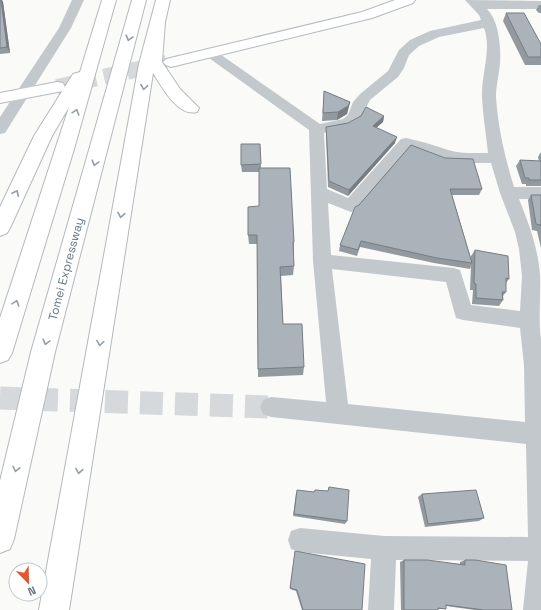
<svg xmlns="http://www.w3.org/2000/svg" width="541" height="610" font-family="'Space Grotesk',sans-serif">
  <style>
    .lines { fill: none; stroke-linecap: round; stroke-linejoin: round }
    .street-tunnel { stroke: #d5d9db; stroke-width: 23; stroke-dasharray: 23 12; stroke-linecap: butt }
    .secondary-tunnel { stroke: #d5d9db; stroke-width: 16; stroke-dasharray: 16 8; stroke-linecap: butt }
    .secondary-casing { stroke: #b3babf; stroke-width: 2 }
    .highway-casing { stroke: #b4b9bd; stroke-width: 2 }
    .street { fill: #c3c8cc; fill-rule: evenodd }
    .secondary { fill: #fff; fill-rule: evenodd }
    .highway { fill: #fff; fill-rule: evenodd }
    .wall { fill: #929a9f }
    .shaded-wall { fill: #777d82 }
    .building { fill: #aab3b9; stroke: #777d82 }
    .oneway { stroke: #939fa8 }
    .labels { text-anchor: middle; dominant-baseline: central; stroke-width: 4; stroke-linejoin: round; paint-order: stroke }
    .street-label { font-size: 12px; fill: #657683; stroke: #fff }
  </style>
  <rect width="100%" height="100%" fill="#fafaf8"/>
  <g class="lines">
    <path class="street-tunnel" d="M0,398l271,9"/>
    <path class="secondary-tunnel" d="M57,87l114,-25"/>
    <g class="secondary-casing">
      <path id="secondary" d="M395,0h20l-2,3 -41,15 -201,49 -5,-2 -3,-3 3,-3 196,-47z
        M57,82l6,1 2,4 -2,4 -63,12v-10z"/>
    </g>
    <g class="highway-casing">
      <path id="highway" d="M102,0h14l-42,149 -62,204 -4,7 -8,3v-45l69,-211 -17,29 -42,92 -3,5 -7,3v-29l34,-71 39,-62 7,-2z
        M132,0h14l-91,352 -41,187 -4,10 -10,4v-72l31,-129z
        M156,0h14l-5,22 -3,40 18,27 19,19 -2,4c-19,5 -35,-25 -44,-39l-84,537h-30l100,-546z"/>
    </g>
    <path class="street" d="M72,0h12l-13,28 -66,105 -5,1v-17l59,-89z
      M465,0l76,1v8h-54c12,12 14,37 13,54 -1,12 -4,23 -4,34 2,31 9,61 18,90h27v12h-22c10,25 19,49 21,76 1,22 -2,43 1,65v270h-18l5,-49 -132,-1 -2,50h-26l3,-51 -71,-7 -9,-3 -3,-9 3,-9 9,-3 84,8 144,1 -2,-93 -255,-27 -8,-3 -3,-7 3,-7 8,-3 55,5 -13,-141 -4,-131 -107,-77 2,-3h10l106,74 23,-5 5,-4 5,-13 7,-8 28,-23 11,-21 11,-10 20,-9 51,-11 -2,-5zM484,28c8,22 -3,46 -2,70 1,18 4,36 6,55 -13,0 -28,1 -40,-3 -14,-5 -28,-9 -42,-12l-5,1 -53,59 -21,-9 -3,-56 28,-7 7,-5 11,-21 28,-23 6,-9 5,-13 10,-9 20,-9zM409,149l21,5 15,6 23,3h23l9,30 15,39 4,17 3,27 -2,35 -49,-6 -11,-35 -6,-2 -123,-13 -3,-52 23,9 6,-2zM332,269l114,13 10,36 7,2 57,8 4,37 1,57 -177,-18z"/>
    <use href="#secondary" class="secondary"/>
    <use href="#highway" class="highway"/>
  </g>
  <path class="wall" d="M0,0l3,2 7,51 -10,1z
    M539,5h2v8h-2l-3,-3z
    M506,13l35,31v21h-16l-22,-44z
    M324,91l26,11 -3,12 -10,6 -15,1z
    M384,116l-1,6 -7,6 19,15 -47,53 -20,-9 -2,-54v-6z
    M260,144l1,24 33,74v10h-1l1,14 -1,9 -12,1 2,48 21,43 -1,8 -45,2 -1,-133h-8l-1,-9 11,-29v-34h-17l-1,-7z
    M411,145l71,44 -3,6h-27l19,64v-3l4,-6 34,29 -3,4v9l-3,4v4l-4,6 -27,-2 1,-14h-3l1,-24 -1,3 -36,-6 -74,-16 -3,9 -18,-5 1,-6 19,-40z
    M541,152v34h-15v-2h-4l-6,-18 4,-6 19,1 -1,-4z
    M531,195h10v53l-4,-17 -5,-1 -4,-30z
    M329,487l18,34 -2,3 -52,-8 3,-23 32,-2z
    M422,494l62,24 -5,3 -54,6 -7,-30z
    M295,551l67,59h-60l-6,-19 -6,-2z
    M404,560l56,4v-2l5,-2 47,50h-37l-29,-4v3h-8v1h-37l-1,-48z"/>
  <path class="shaded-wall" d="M1,0h1l1,2 7,51 -3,-6z
    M350,102l-3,12 -10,6 1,-8z
    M384,116l-1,6 -12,10 2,-6z
    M397,137l-2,6 -47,53 1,-6z"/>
  <path class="building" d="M0,0h1l6,47 -7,1z
    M506,13h18l17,31v13h-13z
    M324,91l26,11 -2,4 -10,6 -15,1z
    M366,107l18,9 -11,10 24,11 -48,53 -20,-9 -3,-54 22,-4 13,-7z
    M241,144h19l1,20 -20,1z
    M411,145l34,13 28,1 9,30h-32l22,74 -35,-5 -76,-17 -3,9 -18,-5 15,-38 4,-2z
    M520,160l21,1v19h-12v-2h-4z
    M259,168h31l4,74h-1l1,24 -14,1 3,57h19l2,43 -46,2 -1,-134h-9v-28l11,-1z
    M531,195h10v31v-1l-5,-1z
    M475,250l33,6 1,23 -3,-1v14h-4l1,8 -27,-2v-14l-2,-1z
    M329,487l20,3 -2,31 -53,-7 3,-24 17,2 1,-2 13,1z
    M476,490l8,28 -56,6 -6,-30z
    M295,551l70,13 -3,46h-59l-6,-20 -7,-2z
    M404,560h23l38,5v-5h10l31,5 6,45h-28l-38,-5v4l-8,-1v2h-34z"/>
  <defs><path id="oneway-chevron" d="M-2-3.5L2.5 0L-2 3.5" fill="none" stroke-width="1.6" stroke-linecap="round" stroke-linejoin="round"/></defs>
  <g class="oneway">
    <use href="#oneway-chevron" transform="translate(129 38) rotate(105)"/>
    <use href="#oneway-chevron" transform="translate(144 87) rotate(99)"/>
    <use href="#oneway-chevron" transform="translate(76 112) rotate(-73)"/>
    <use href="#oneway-chevron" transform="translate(95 163) rotate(105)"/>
    <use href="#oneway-chevron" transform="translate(16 193) rotate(-65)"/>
    <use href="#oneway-chevron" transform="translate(121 215) rotate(100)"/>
    <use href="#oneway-chevron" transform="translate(16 303) rotate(-72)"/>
    <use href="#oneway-chevron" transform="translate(46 342) rotate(105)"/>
    <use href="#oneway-chevron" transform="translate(100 343) rotate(99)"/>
    <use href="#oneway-chevron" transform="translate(16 469) rotate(103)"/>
    <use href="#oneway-chevron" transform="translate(79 471) rotate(100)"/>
  </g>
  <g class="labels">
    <g class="street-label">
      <text transform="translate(66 269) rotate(-75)">Tomei Expressway</text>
    </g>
  </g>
  <g transform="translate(28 582) rotate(157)"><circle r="19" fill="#ffffff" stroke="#c1c8cd"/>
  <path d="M0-3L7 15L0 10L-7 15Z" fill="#e4572e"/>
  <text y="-6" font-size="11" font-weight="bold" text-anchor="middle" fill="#657683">N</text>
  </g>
</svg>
